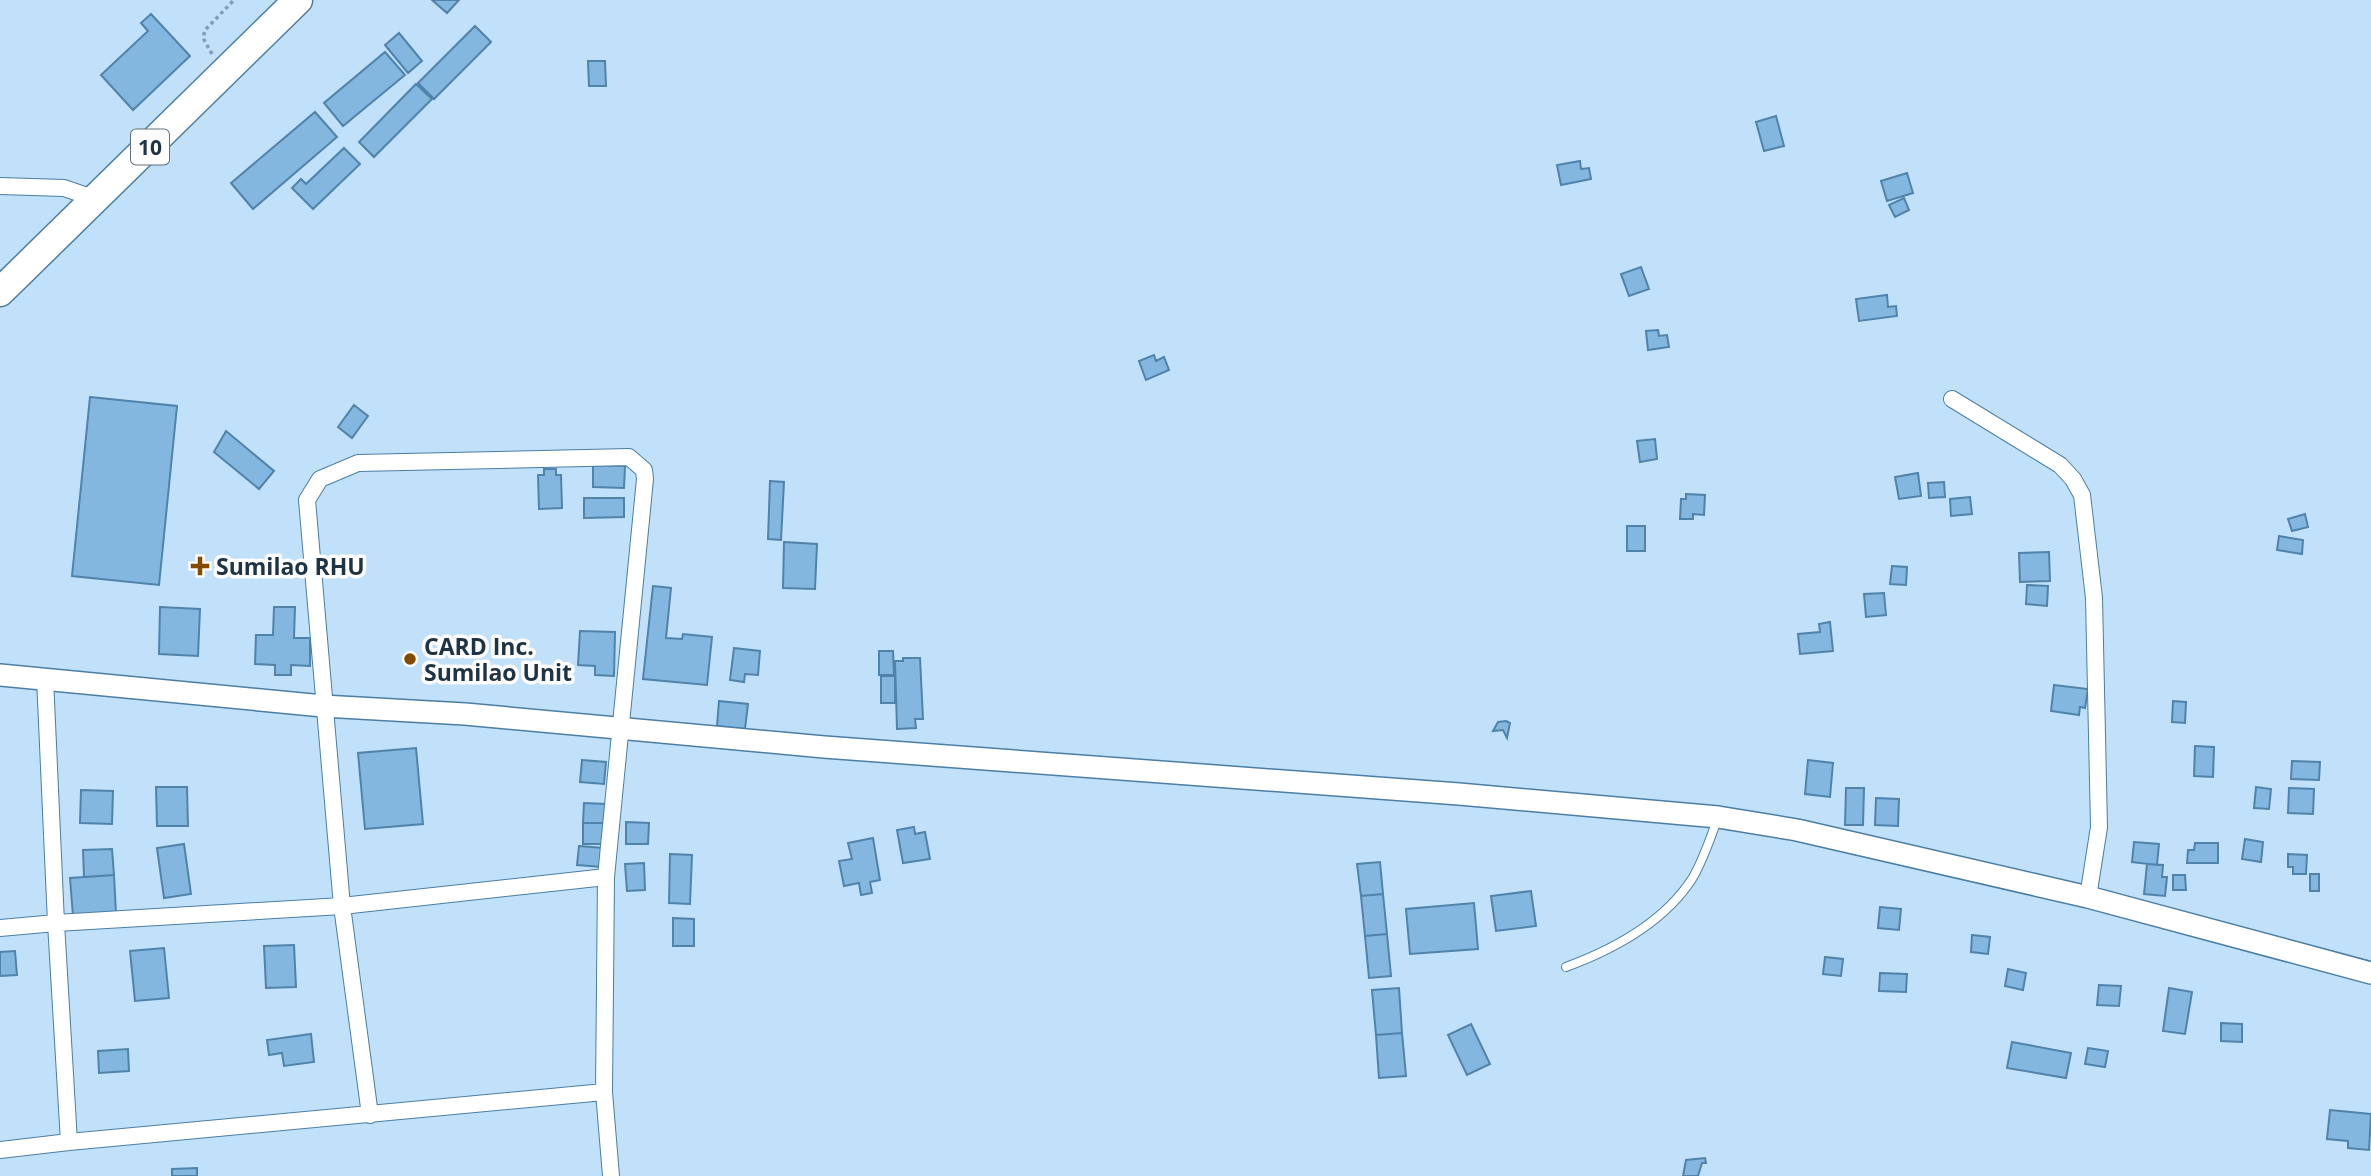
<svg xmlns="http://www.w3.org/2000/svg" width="2371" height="1176" font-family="'Open Sans',sans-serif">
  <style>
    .building { fill: #83b7e0; stroke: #5083aa; stroke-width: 2 }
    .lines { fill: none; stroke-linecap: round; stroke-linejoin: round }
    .service-casing { stroke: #4b7ea4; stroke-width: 10 }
    .minor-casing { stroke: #4b7ea4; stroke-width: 18 }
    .tertiary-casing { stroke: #4b7ea4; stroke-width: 24 }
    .trunk-casing { stroke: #4b7ea4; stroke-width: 31 }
    .path { stroke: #829db3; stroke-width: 3.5; stroke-dasharray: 3.5 3.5; stroke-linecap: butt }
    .service { stroke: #fff; stroke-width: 8 }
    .minor { stroke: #fff; stroke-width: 16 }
    .tertiary { stroke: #fff; stroke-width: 21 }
    .trunk { stroke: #fff; stroke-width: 28 }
    .poi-dot { fill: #834a00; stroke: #fdfdfd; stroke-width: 2.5 }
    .labels { text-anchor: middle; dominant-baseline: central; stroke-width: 7; stroke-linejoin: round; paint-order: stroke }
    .shield { fill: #fdfdfd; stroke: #61707c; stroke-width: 2 }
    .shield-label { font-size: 21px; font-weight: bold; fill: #1e3344 }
    .poi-label { font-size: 23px; font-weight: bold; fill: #1e3344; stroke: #fdfdfd; text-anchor: start }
  </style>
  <rect width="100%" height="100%" fill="#c1e0fa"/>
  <path class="building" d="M432,0h27l-12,13z
    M151,14l39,42 -57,54 -32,-35 47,-44 -7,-8z
    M475,26l16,16 -57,57 -16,-16z
    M399,33l23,28 -14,12 -23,-28z
    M385,52l20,23 -62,51 -19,-23z
    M588,61h17l1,25h-17z
    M416,84l16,15 -58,58 -15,-15z
    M315,112l22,25 -84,72 -22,-26z
    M1776,116l8,30 -20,5 -8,-29z
    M344,148l16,16 -47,45 -21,-21 9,-9 5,5z
    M1580,161l1,8 8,-1 2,11 -30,6 -4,-20z
    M1907,173l6,20 -26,8 -6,-20z
    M1904,198l5,12 -14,7 -6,-12z
    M1641,267l8,22 -20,7 -8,-22z
    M1887,295l1,12 8,-1 1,10 -38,5 -3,-22z
    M1658,330l1,6 8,-1 2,12 -21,3 -2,-19z
    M1154,355l2,6 8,-4 5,13 -23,10 -7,-19z
    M90,397l87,9 -18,179 -87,-9z
    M354,405l14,11 -16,22 -14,-11z
    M226,431l48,40 -15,18 -45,-37z
    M1655,439l2,20 -17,3 -3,-21z
    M593,465l32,1 -1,22 -31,-1z
    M544,469h12v6h5l1,33 -23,1 -1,-34h6z
    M1918,473l3,23 -22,3 -4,-22z
    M770,481l14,1 -3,58 -13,-1z
    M1944,482l1,15 -16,1 -1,-15z
    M1686,494l19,1 -1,20 -11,-1v5h-13l1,-20h5z
    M1970,497l2,17 -21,2 -1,-17z
    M584,498h40v19l-40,1z
    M2305,514l3,13 -16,4 -4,-12z
    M1627,526h18v25h-18z
    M2279,536l24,4 -1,14 -25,-4z
    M784,542l33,2 -2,45 -32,-1z
    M2049,552l1,29 -30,1 -1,-29z
    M1892,566l15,1 -1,18 -16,-1z
    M2027,585l21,1 -1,20 -21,-2z
    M653,586l18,2 -5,50 16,1 1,-5 29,3 -5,48 -64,-6z
    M1884,593l2,22 -20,2 -2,-23z
    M160,607l40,2 -2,47 -39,-2z
    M274,607h21l-1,31h16v28l-19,-1v10h-16v-10l-20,-1 1,-29h17z
    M1830,622l3,29 -33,3 -2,-20 22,-2 -1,-8z
    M580,631l35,1 -1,44 -19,-1v-9l-17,-1z
    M734,648l26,3 -2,24 -13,-1 -1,8 -14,-2z
    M879,651h14l1,24h-15z
    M903,658h17l3,61h-8l1,9 -19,1 -2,-68h8z
    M881,676h14v27h-14z
    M2054,685l34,4 -3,19 -5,-1 -1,8 -28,-4z
    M719,701l29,3 -3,25 -28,-3z
    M2173,701l13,1 -1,21 -13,-1z
    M1506,721l4,2 -3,15 -4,-8 -10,1 5,-9z
    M2195,746l19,1 -1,30 -19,-1z
    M416,748l7,76 -58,5 -7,-76z
    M582,760l24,2 -2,22 -24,-2z
    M1808,760l25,3 -3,34 -25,-3z
    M2292,761l28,1 -1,18 -28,-1z
    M156,787h31l1,39h-31z
    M2256,787l15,2 -2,20 -15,-1z
    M1846,788h18l-1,37h-18z
    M2289,788l25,1 -1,25 -25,-1z
    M81,790l32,1 -1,33 -32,-1z
    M1876,798l23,1 -1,27 -23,-1z
    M584,803l23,1 -1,19h-23z
    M626,822l23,1 -1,21h-22z
    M583,823h23v21h-23z
    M914,827l1,7 10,-2 5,27 -27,4 -6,-33z
    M873,838l7,42 -10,2 2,11 -11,2 -2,-12 -15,3 -5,-25 13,-2 -4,-16z
    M2245,839l18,3 -2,20 -19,-3z
    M2134,842l25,2 -2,21 -25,-3z
    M2195,843h23v20h-31l1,-13h6z
    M184,844l7,50 -27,4 -7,-50z
    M579,846l25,2 -2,19 -25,-2z
    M112,849l2,26 -30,2 -1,-27z
    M670,854l22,1 -2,49 -21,-1z
    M2288,854l19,1 -1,19h-13v-7h-5z
    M1380,862l3,32 -22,2 -4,-32z
    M644,863l1,27 -18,1 -2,-27z
    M2147,864l16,1 -1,12h5l-2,19 -21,-2z
    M2310,874h9v17h-9z
    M114,875l2,39 -43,2 -3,-38z
    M2173,875h12l1,15h-13z
    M1531,891l5,35 -40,5 -5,-35z
    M1383,894l4,40 -22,2 -4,-40z
    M1474,903l4,46 -68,5 -4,-45z
    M1880,907l21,2 -2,21 -21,-2z
    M673,918l21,1v27h-21z
    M1387,934l4,42 -22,2 -4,-42z
    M1972,935l18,2 -2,17 -17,-2z
    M294,945l2,42 -30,1 -2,-42z
    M164,948l5,50 -34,3 -5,-50z
    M15,951l2,24 -17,1v-24z
    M1825,957l18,2 -2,17 -18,-2z
    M2008,969l18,4 -3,17 -18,-4z
    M1880,973l27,1 -1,18 -27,-1z
    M2099,985l22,1 -2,20 -22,-1z
    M1399,988l3,45 -26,2 -4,-45z
    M2169,988l23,4 -7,42 -22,-3z
    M2221,1023l21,1v18l-21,-1z
    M1471,1024l19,40 -23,11 -19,-40z
    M1402,1033l4,43 -27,2 -3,-43z
    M311,1034l3,28 -30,4 -2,-13 -13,2 -2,-15z
    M2012,1042l59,11 -5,25 -59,-10z
    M2088,1048l20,3 -3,16 -20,-3z
    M128,1049l1,22 -30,2 -1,-22z
    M2330,1110l41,4 -2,36 -21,-2v-7l-21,-2z
    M1705,1158l1,5h-4l-4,13h-15l3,-16z
    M197,1168v8h-25v-7z"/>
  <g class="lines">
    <g class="service-casing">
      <path id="service" d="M1566,967c46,-17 98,-45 126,-88 11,-18 18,-40 25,-59"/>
    </g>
    <g class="minor-casing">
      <path id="minor" d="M0,186l64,2 32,11
        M1952,399l108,66 13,14 9,16 12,103 5,229 -11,70
        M0,928l56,-5 -11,-245
        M604,1092l-535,50 -13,-219 286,-17 264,-29
        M370,1115l-28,-209 -35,-406 13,-21 38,-16 271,-6 15,13 1,9 -39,398 -2,215 7,84
        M0,1150l69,-8"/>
    </g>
    <g class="tertiary-casing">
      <path id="tertiary" d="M0,675l323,31 142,8 359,33 635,47 259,23 79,13 291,67 283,76"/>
    </g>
    <g class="trunk-casing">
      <path id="trunk" d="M0,292l298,-292"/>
    </g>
    <path class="path" d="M212,54l-9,-16 2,-8 29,-30"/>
    <use href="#service" class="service"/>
    <use href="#minor" class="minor"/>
    <use href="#tertiary" class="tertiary"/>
    <use href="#trunk" class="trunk"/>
  </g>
  <g class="poi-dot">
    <path d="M196.5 555.5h7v7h7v7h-7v7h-7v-7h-7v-7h7z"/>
    <circle cx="410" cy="659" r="7"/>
  </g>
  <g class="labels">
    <rect class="shield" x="131" y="129.5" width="38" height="35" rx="5"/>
    <g class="shield-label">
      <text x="150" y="147">10</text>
    </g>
    <g class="poi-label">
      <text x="216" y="566">Sumilao RHU</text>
      <text x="424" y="646">CARD Inc.<tspan x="424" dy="26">Sumilao Unit</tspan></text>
    </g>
  </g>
</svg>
